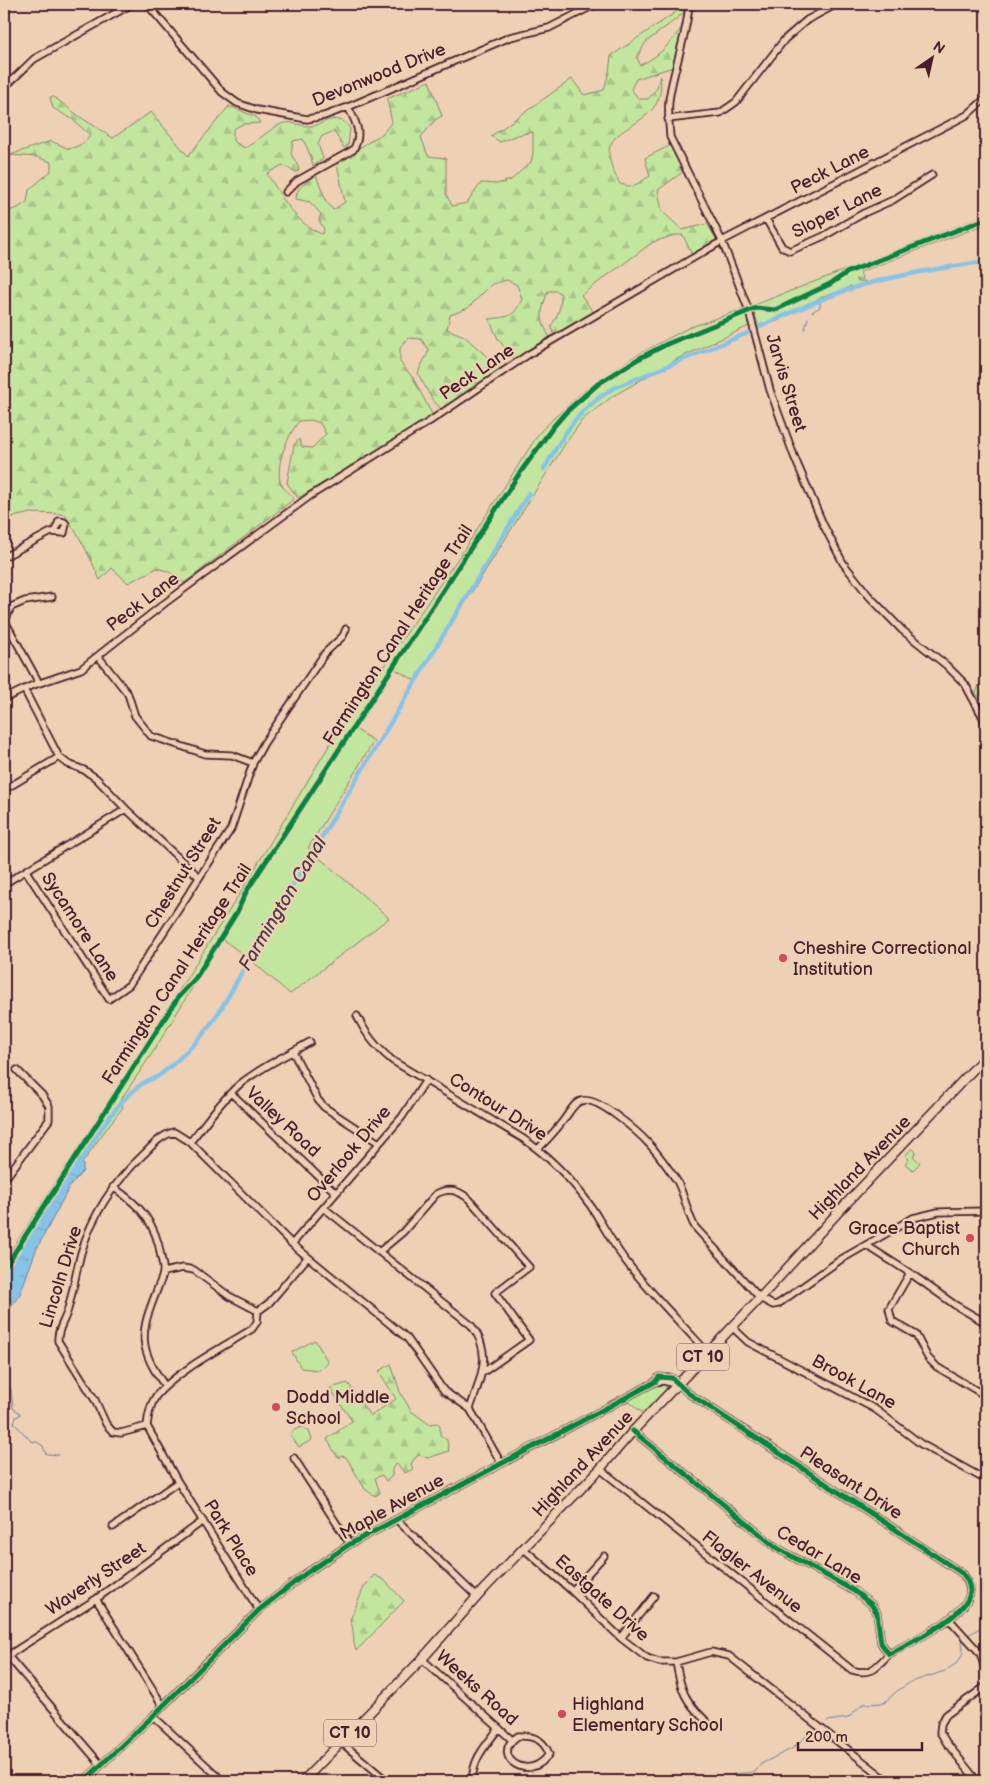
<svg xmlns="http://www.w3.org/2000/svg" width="990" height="1785" font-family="'Balsamiq Sans',sans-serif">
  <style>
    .forest { fill: url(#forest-firs); stroke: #868265 }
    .park { fill: #c3e69f; stroke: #868265 }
    .water { fill: url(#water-ripples); stroke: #6f819c }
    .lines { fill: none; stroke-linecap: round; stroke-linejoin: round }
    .stream { stroke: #6f819c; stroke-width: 1 }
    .canal { stroke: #87c3e7; stroke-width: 4.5 }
    .minor-casing { stroke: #4a1f2b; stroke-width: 9 }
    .highway-casing { stroke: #4a1f2b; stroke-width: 11 }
    .minor { stroke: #eed0b5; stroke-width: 5.5 }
    .highway { stroke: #eed0b5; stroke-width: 8 }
    .cycleway-casing { stroke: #eed0b5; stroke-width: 8 }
    .cycleway { stroke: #00873e; stroke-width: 5 }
    .poi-dot { fill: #d1495b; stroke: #eed0b5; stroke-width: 2 }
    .labels { text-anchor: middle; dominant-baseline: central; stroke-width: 4.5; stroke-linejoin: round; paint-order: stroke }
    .shield { fill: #eed0b5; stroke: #7b5454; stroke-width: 1 }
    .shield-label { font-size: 16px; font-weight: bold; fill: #4a1f2b }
    .street-label { font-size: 18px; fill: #4a1f2b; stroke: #eed0b5 }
    .poi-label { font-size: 18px; fill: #4a1f2b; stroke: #eed0b5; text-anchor: start }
    .water-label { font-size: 19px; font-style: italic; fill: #533847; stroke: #eed0b5 }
  </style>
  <defs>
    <pattern id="forest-firs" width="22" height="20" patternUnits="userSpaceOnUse" patternTransform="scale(1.25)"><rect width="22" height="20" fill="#c3e69f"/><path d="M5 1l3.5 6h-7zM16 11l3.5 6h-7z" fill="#a9c589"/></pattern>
    <pattern id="water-ripples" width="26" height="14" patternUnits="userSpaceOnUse" patternTransform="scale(1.25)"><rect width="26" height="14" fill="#87c3e7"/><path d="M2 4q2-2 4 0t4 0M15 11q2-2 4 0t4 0" fill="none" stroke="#76a7c6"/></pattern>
  </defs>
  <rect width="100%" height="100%" fill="#eed0b5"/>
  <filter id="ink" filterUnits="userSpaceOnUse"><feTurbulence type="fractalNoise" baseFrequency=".02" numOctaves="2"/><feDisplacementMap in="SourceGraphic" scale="10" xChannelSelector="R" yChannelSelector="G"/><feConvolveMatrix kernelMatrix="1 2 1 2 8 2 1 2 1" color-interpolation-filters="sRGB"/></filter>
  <g filter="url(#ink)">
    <path class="forest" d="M682,8l2,5 -38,29 -9,15 3,8c21,-9 31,-23 44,-41l-11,43 -37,12 -5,10 8,10h9l9,-11 3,-12c9,51 -54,46 -51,79 1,10 6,20 11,29l12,3 18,-11 -5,-18 26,-13 13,26 -26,19 4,21 20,19 25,-6 10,16 -25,15 -9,-20h-8l-22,7 -72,53 12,17 -39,24 -3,-10c7,-10 10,-19 10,-32l-4,-3h-9c-8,23 -9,26 2,47l-36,21 -16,-20 -9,-20c20,-2 25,-2 33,-20l-5,-14 -10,-5 -15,4 -24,24 -18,7 -3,14 17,7 38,34 -61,39 -9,-10 -14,-25c2,-9 8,-15 11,-24l-8,-11 -12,-1 -9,10v14l13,16 20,38 -135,82 -11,-15 7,-38 5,-6 3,8 10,1 14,-14 -6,-11 -9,-3 -12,1c-11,15 -23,40 -19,60 1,6 10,13 14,18l-110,84 -14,-11 -13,-4 -29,15 -16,-15 -12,12c-10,-23 -21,-46 -36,-66l-33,-1 -27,6v-306l14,-5 9,-6 2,-12 22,-19v-9l-14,-5 -27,-2 41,-14 18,8c9,-3 17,-5 21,-14l-18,-16 -19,-11 -3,-11h4l26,20 33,21 38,-26 37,44 41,-50 27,11 4,6 -17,1 -10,5v12l12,7c13,-7 23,-18 36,-24 9,-4 21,3 31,2 9,-1 17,-9 27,-6 6,1 8,4 11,9l-2,16 -4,3 -9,-15 -3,-1 -10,4 -4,8 5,15 -10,7 -2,-9 -8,-18 -10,2 -2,13 7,12 1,5 -3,1 -14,-7 -15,9c15,22 28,50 55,60l2,-5 -5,-9 2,-6 -11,-12 -14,-3c-1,-12 12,-17 20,-24l10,26 7,9 12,-8 -8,-38 17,-13 28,-17 10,-12 -5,-23 42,-18 13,35 -6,3 -15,18 7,19 18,2v36l6,12 15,-3 14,-20 16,1 14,-4 20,-18 2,-9v-21l-16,3 -17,7 -9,-6 81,-57 12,16 20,-5 5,-18 2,-16z
      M986,680v34l-10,-21 3,-8z
      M391,1364l9,28 11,19 18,13 8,-1 3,2v10l7,5 2,11 -21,7 -9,-3 -5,4 -3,5 2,5 -8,4 -9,-10 -4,6v7l-6,5 -4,-6 -7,3 5,15 -5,3 -10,-7 -19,-32 -4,-1 -4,2 -11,-19 25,-18 -22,-33 18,-5 22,33 26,-17 -17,-28z
      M374,1575l10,5 20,21 -48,50c-4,-11 -1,-21 -6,-31l14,-33z"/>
    <path class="park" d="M986,215v9l-126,48 2,7 -3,1 -4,-1 3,3 7,-1 -1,3 -6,1 -3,2 -5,-1 -7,5 -17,4 -44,21 -2,4 -21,7 -7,-21z
      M743,309l6,17 -70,32 -66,38 -30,23 -18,25 -149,237 -21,-12 -40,60 19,12 -66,107 81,70 -99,76 -38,-33 -30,-22 -69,113 -33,49 3,6c-44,55 -79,119 -119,177v-23l140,-215 93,-148 93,-154 133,-193 76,-118 17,-17 28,-25 49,-34 55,-29z
      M912,1148l4,4 -3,4 7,7 -7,7 -8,-6 4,-5 -4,-3z
      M315,1340l13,22 -9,8 -18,-2 -9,-16z
      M663,1384l3,1v4l-22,25 -17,-14 26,-14z
      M302,1427l7,4 3,9 -13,7 -9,-12 4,-5z"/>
    <path class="water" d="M77,1160l6,4v7l-13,15 -34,64 -16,44 -13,18 -3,-1v-37z"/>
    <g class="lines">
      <path class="stream" d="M812,312l8,-5v-7
        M805,329l3,-11
        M4,1384l7,5 2,19 7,5v2l-4,2 -2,6 17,18 6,1 6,4 3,8 13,1
        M967,1636l19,-12
        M827,1721l21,-3 15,-14 21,-1 13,-12 14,-9 34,-11 12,-8 5,-7 1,-7 -1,-7 2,-3
        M727,1781l7,-7 21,-2 6,-8 32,-16 20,-18"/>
      <path class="canal" d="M759,327c29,-13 58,-27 88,-37 45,-15 93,-21 139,-29
        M544,469c13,-22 26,-47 46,-64 8,-7 17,-13 26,-18l132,-54
        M78,1166c18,-30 36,-62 65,-83 4,-3 10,-4 14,-6 12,-8 38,-33 47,-44 22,-28 38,-62 55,-92l270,-448"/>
      <g class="minor-casing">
        <path id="minor" d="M147,4l75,88 15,11 20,7 50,9 17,-3 24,-9 162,-70 39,-9 47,-24
          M689,4c-2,31 -14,60 -19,90 -3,14 -1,29 0,43l52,104 27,70 21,79 24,66 29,68 20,39 26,33 33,34 44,35 19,19 21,39
          M4,88l30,-29 98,-55
          M668,119l52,-6 16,-11 49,-63 22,-19 30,-16
          M286,192l11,-11 56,-31c10,-16 3,-28 -5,-43
          M766,219l16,28 8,4 34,-15 40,-23 29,-13 39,-25
          M4,557l47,-25 13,1 2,-9 -2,-2 -5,-1 -4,10
          M98,656l30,38 7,22 16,20 54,18 27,1 21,8
          M39,683l-34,-62 6,-14 14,-6 27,-4
          M24,689l35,68 9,7 16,6 12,8 30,31 73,68
          M4,699l27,-13 50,-17 84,-66 145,-107 120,-75 99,-67 193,-113 245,-126 19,-17
          M4,790l55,-33
          M26,871l83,128 20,-14 102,-156 22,-66 11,-20 61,-90 18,-17 3,-7
          M4,884l122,-75
          M357,1016c10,20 19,31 36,45l129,77c27,18 49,41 68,67 12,18 22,38 35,55 25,33 55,62 82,92
          M293,1052l25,48 6,7 55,36
          M231,1093l105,100
          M190,1142c16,-19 31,-42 50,-58 21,-17 47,-29 70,-42
          M538,1149c12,-12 23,-24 32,-38 3,-4 6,-9 11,-10 16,-6 58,32 69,44 10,11 19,24 27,36 8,15 10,32 18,46l65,71 13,7 5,-1 62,-44 73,-42 25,-6 48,-1
          M4,1180l45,-60v-14l-7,-11 -25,-25
          M113,1187c28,19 43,36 48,70 1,5 3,11 2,15 0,5 -3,10 -5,15 -6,18 -17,38 -13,59 3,15 11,27 20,40
          M324,1208l147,117c23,29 9,53 -1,84
          M292,1244l110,-127 24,-37
          M866,1245l44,28
          M379,1252l24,-20 33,-38c13,-7 22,-4 33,5l60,68 -34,26 34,47 -47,33
          M163,1272l20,-4 11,2 35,26 29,15
          M258,1311l11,-8 38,-45
          M986,1323l-31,-18 -45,-32 -21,36 3,12 24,14 12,23 9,9 47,28 2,-1
          M732,1327l16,15 127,67 46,35 65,36
          M655,1382l9,-1 14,4
          M147,1426l-26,7 -8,-1 -7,-8 -11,-24 -37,-59c-1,-12 7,-20 10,-32 5,-18 8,-37 13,-56 11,-38 34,-72 63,-99 9,-9 17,-19 30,-22l16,10 102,102 115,94 37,53 26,18 31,54
          M147,1426l31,56 81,128
          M147,1426c1,-10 3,-21 9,-30 19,-24 69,-50 96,-67l5,-7 1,-11
          M294,1458l56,86
          M600,1469l252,201c19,6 24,-3 37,-16
          M397,1520l80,77
          M113,1527l65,-45
          M524,1549l48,42 49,47 26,20 12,4h17l35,-10 18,4 159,125
          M572,1591l32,-35
          M96,1599l67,107
          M949,1619l31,34 6,19
          M621,1638l33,-42
          M7,1655l94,110
          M4,1658l92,-59 107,-78
          M422,1659l90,81
          M676,1662c5,30 9,39 31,60
          M153,1716l70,65
          M518,1736c16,-1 26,4 31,18 -20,31 -61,1 -31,-18z
          M341,1742l46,39
          M84,1781l69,-65 106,-106 46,-36 45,-30 260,-138 45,-24 4,-5 13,1 16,15 275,181c4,6 7,10 7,17 -1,25 -61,52 -81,63l-8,-11 -4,-30 -6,-9 -17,-13 -77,-43 -144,-117
          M473,1781c-2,-21 14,-37 26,-53
          M977,1781l-31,-39 -6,-10 1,-8 5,-9 40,-29"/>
      </g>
      <g class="highway-casing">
        <path id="highway" d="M303,1781l119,-122 63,-71 115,-119 33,-38 127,-133 82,-90 144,-152"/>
      </g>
      <use href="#minor" class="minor"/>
      <use href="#highway" class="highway"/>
      <g class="cycleway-casing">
        <path id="cycleway" d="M4,1269l175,-273 16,-17 42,-67 9,-20 271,-415 36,-50 13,-15 32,-28 40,-25 29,-15 89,-36 19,2 55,-26 18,-12 138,-53
          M84,1781l69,-65 106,-106 46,-36 45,-30 260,-138 45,-24 4,-5 13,1 16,15 275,181c4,6 7,10 7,17 -1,25 -61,52 -81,63l-8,-11 -4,-30 -6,-9 -17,-13 -77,-43 -144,-117"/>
      </g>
      <use href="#cycleway" class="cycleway"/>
    </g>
  </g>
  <g class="poi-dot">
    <circle cx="783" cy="958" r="5"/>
    <circle cx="970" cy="1238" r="5"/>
    <circle cx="276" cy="1407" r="5"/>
    <circle cx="562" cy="1714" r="5"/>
  </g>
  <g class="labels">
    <g class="shield">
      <rect x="677" y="1343.5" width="52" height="27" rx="4"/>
      <rect x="324" y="1719.5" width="52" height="27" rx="4"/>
    </g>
    <g class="shield-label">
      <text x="703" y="1357">CT 10</text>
      <text x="350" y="1733">CT 10</text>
    </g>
    <g class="street-label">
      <text transform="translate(379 75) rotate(-22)">Devonwood Drive</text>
      <text transform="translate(830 170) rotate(-27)">Peck Lane</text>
      <text transform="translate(837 211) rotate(-27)">Sloper Lane</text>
      <text transform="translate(477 372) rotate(-34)">Peck Lane</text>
      <text transform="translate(786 383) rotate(73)">Jarvis Street</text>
      <text transform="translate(143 602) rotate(-37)">Peck Lane</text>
      <text transform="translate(398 635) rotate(-57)">Farmington Canal Heritage Trail</text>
      <text transform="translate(183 873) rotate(-58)">Chestnut Street</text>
      <text transform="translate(80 927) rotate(57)">Sycamore Lane</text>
      <text transform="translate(177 974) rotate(-57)">Farmington Canal Heritage Trail</text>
      <text transform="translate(498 1107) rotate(32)">Contour Drive</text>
      <text transform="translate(283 1122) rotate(43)">Valley Road</text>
      <text transform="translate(349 1154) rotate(-50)">Overlook Drive</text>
      <text transform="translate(860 1168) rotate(-46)">Highland Avenue</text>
      <text transform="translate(61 1277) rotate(-73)">Lincoln Drive</text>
      <text transform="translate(854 1382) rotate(29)">Brook Lane</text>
      <text transform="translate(583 1464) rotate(-47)">Highland Avenue</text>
      <text transform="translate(851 1483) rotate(33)">Pleasant Drive</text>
      <text transform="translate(392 1507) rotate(-29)">Maple Avenue</text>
      <text transform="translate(231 1538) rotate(58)">Park Place</text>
      <text transform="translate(819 1555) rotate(31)">Cedar Lane</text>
      <text transform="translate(752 1572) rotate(38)">Flagler Avenue</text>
      <text transform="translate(96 1579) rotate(-34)">Waverly Street</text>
      <text transform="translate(602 1598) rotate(42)">Eastgate Drive</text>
      <text transform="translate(477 1688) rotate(42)">Weeks Road</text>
    </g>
    <g class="poi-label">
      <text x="793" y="948">Cheshire Correctional<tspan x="793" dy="21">Institution</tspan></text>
      <text x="960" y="1228" text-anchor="end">Grace Baptist<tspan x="960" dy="21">Church</tspan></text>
      <text x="286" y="1397">Dodd Middle<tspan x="286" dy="21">School</tspan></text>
      <text x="572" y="1704">Highland<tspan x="572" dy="21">Elementary School</tspan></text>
    </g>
    <g class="water-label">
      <text transform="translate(283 904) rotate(-59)">Farmington Canal</text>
    </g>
  </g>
  <rect width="990" height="1785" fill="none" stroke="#eed0b5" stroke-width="20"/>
  <rect x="10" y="10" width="970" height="1765" fill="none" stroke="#4a1f2b" stroke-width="2" filter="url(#ink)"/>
  <g transform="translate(932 58) rotate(34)" stroke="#eed0b5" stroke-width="4" paint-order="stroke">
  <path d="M0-4L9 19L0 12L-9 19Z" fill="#4a1f2b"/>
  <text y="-8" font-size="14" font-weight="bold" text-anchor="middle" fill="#4a1f2b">N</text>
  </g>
  <path d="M798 1742v8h124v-8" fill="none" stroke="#4a1f2b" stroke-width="2.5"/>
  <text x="805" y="1742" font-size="15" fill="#4a1f2b" stroke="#eed0b5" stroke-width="4" paint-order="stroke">200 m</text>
</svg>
